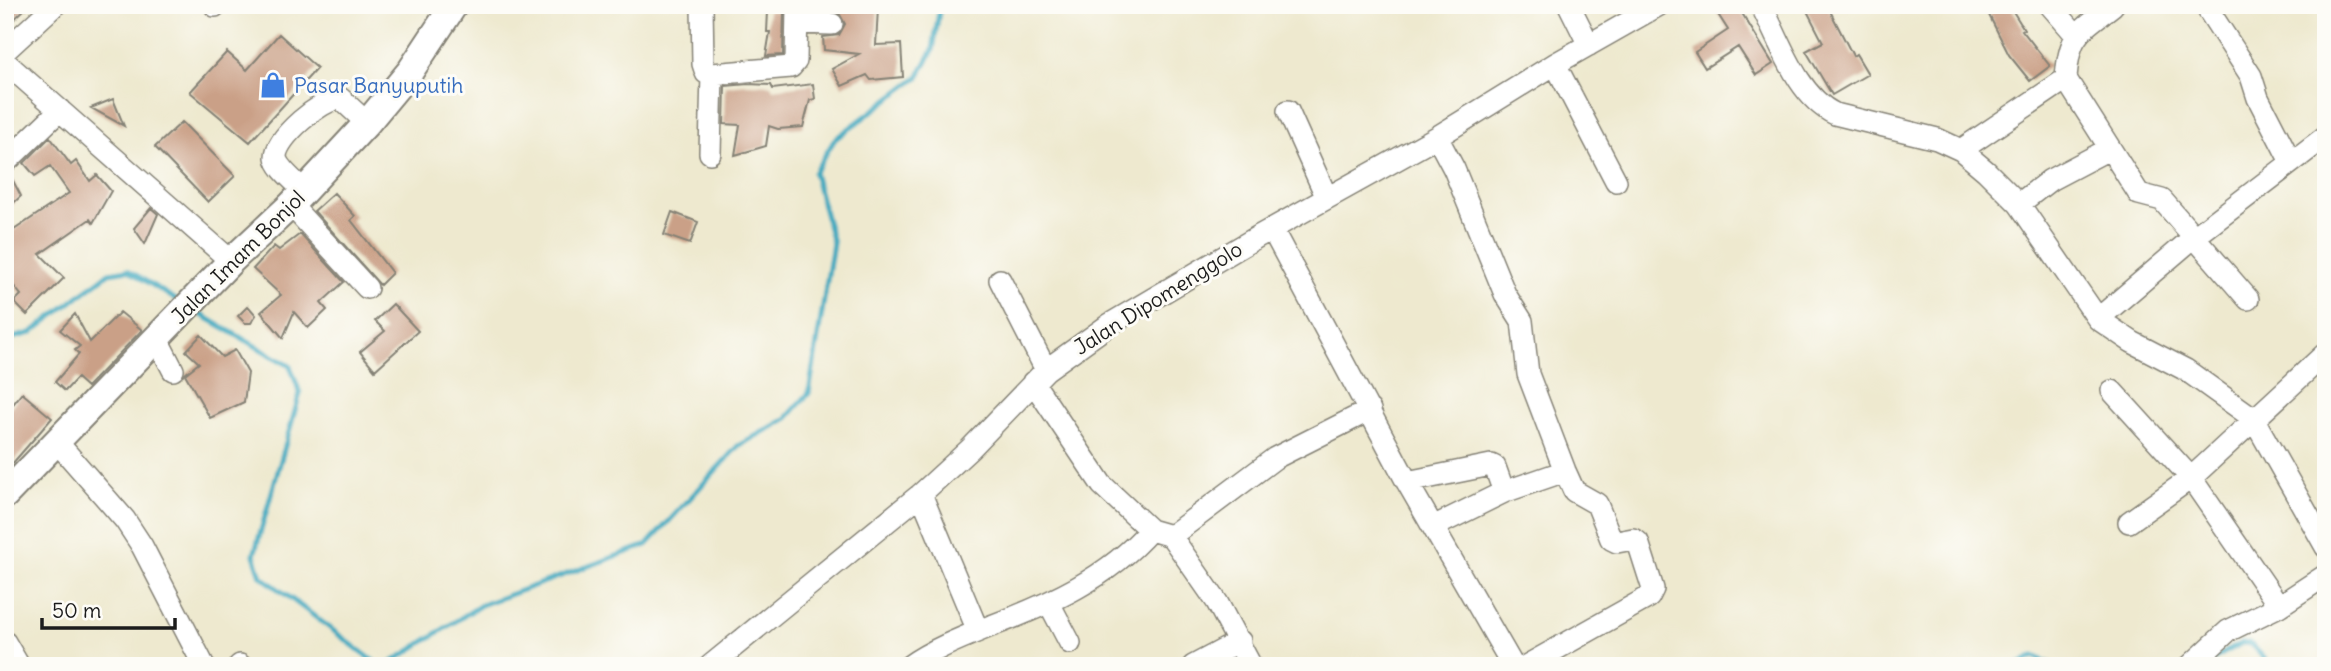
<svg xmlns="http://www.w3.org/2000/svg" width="2331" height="671" font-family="Delius,sans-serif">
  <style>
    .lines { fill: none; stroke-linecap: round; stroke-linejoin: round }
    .stream { stroke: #3fa9bf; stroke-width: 5 }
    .building { fill: #caa087 }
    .minor-casing { stroke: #858276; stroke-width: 24 }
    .major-casing { stroke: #858276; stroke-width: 30 }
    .minor { stroke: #fff; stroke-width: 21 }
    .major { stroke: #fff; stroke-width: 26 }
    .labels { text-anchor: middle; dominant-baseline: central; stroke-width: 6; stroke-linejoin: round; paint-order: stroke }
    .shop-label { font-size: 21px; fill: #366cbe; stroke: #fdfcf7; text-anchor: start }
    .street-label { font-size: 21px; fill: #1c1c1c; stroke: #fdfcf7 }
  </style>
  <rect width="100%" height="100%" fill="#fdfcf7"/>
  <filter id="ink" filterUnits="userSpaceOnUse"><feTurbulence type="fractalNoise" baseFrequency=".0143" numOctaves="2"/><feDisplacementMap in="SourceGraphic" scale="14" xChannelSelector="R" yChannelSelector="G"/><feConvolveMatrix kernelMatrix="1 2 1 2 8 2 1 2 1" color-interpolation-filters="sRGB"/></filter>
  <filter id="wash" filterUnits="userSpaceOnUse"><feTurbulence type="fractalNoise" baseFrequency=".00686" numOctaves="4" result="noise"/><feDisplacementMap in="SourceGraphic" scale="28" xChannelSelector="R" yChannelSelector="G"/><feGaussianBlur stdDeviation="1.57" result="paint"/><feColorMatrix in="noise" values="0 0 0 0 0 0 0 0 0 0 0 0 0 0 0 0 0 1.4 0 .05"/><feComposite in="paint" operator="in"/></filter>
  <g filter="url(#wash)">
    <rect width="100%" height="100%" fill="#eee9cf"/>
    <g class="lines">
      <path class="stream" d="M193,310l97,56 10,27 -46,162 7,21 119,90
        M5,340l26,-7 78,-60 19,-3 53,33
        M2213,659l29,-16 9,1 20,22
        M386,666l95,-61 166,-60 91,-99 48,-27 23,-26 24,-150 -19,-70 21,-34 83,-62 15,-27 7,-45
        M2016,666l18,-10 21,10"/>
    </g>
    <g id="blocks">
      <path class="building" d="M5,5h24l-24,23z
        M818,5l60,3 -2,37 25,-1 2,33 -32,3 -4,-5 -25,11 -10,-17 27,-15 -35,-4 -1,-13 16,-2 6,-11 -6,-11 -20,-3z
        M1712,5h25l36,59 -17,11 -18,-28 -33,21 -10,-16 33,-22z
        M1804,5h23l26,51 3,-2 12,20 -36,21 -26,-44 17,-9z
        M1984,5h25l15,24 -2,1 28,36 -20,15 -21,-26z
        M768,11h16l-1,44 -17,1 4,-24h-3z
        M279,34l38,34 -67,74 -60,-50 37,-40 20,18z
        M748,84l23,1 2,4 40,-5 2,15 -5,1 -7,27 -25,2 -9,-3 -3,20 -31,9 5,-30 -16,-1 1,-38z
        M113,99l11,27 -33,-18z
        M182,122l53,54 -27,26 -53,-55z
        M50,137l21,28 5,-4 14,20 7,-6 14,16 -18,32 -3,-4 -50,35 24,24 -37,37 -13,-13 7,-7 -16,-20v-39l64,-43 -19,-27 -15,10 -11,-13z
        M10,175l11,21 -16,15v-35z
        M334,193l21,23 -4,4 41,53 -12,12 -66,-74z
        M151,208l7,6 -13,30 -11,-16z
        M672,212l26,10 -8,22 -26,-9z
        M300,234l44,48 -23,21 6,7 -19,18 -14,-16 -11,26 -22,-26 20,-17 -28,-26 21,-23 5,4z
        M393,304l25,27 -43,39 -15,-18 25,-21 -10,-10z
        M248,306l8,9 -5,8h-6l-7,-7z
        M120,312l22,18 -55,57 -10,-9 -12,13 -10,-9 24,-28 -4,-4 5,-4 -20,-16 15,-16 15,28z
        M201,335l21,22 13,-7 13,23 -4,29 -34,16 -25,-44 14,-11 -13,-12z
        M22,393l30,25 -47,54v-58z"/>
    </g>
  </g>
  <g filter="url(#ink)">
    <use href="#blocks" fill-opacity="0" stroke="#858276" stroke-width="2"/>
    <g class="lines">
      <g class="minor-casing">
        <path id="minor" d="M702,5l1,59 3,9 6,1 79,-7 5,-6 1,-56
          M1569,5l20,40
          M1761,5c19,36 36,91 74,109l102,25 24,11 25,21 33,33 79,115 34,23 54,28 67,48 73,129
          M2050,5l26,30
          M2205,5l46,71 7,22 33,64
          M215,6l1,-1
          M798,23l34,1
          M5,51l50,-46
          M5,62l226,199
          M1555,64l61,117
          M2066,79l73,115 23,6 86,99
          M1288,111l39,87
          M1437,137l17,32 51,125 17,27 6,53 37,97 9,20 23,13 14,35 6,3 16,-3 5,3 15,47 -4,8 -123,69
          M1961,150l105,-71c3,-46 13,-47 47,-74
          M710,153l2,-79
          M5,163l55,-53
          M304,191c-7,-8 -27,-23 -28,-34 0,-20 45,-57 64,-59l27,25
          M2019,204l31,-24 59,-31
          M291,205l76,83
          M1272,229l135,253 106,184
          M1000,280l46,90
          M2098,319l95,-81 133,-102
          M157,339l16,31
          M1033,382l69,103 48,45 21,6 46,66 34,64
          M2112,391l79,87 88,128
          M56,441l69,79 17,26 62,120
          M1407,482l84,-17 4,2 9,25
          M921,494l57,137
          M2129,522l62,-44 135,-125
          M1433,527l71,-35 61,-21
          M1171,536l104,-78 95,-48
          M1049,603l21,40
          M5,642l14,24
          M239,666l1,-1
          M710,666l211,-172 49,-45 76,-79 64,-46 149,-88 178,-99 118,-73 104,-59
          M909,666c24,-17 55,-29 82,-40 59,-22 117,-48 159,-96
          M1193,666l47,-25
          M2190,666l38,-35 51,-25 47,-31"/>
      </g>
      <g class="major-casing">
        <path id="major" d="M5,495l226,-234 60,-56 76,-82 44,-53 43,-65"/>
      </g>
      <use href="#minor" class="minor"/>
      <use href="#major" class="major"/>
    </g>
  </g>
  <defs>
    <g id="shop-bare" transform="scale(2.1)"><path d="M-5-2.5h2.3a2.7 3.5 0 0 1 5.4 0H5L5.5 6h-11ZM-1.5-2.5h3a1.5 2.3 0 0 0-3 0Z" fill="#3f7fe0" stroke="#fdfcf7" stroke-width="2.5" paint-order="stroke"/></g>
  </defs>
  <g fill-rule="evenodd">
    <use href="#shop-bare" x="273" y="85"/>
  </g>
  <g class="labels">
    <g class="shop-label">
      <text x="294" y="85">Pasar Banyuputih</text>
    </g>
    <g class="street-label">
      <text transform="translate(238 257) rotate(-45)">Jalan Imam Bonjol</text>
      <text transform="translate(1158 298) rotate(-32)">Jalan Dipomenggolo</text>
    </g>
  </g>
  <rect width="2331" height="671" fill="none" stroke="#fdfcf7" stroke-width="28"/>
  <path d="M42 618v10h133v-10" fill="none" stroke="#1c1c1c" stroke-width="3.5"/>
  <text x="52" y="618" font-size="21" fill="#1c1c1c" stroke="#fdfcf7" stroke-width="5" paint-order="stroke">50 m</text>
</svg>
